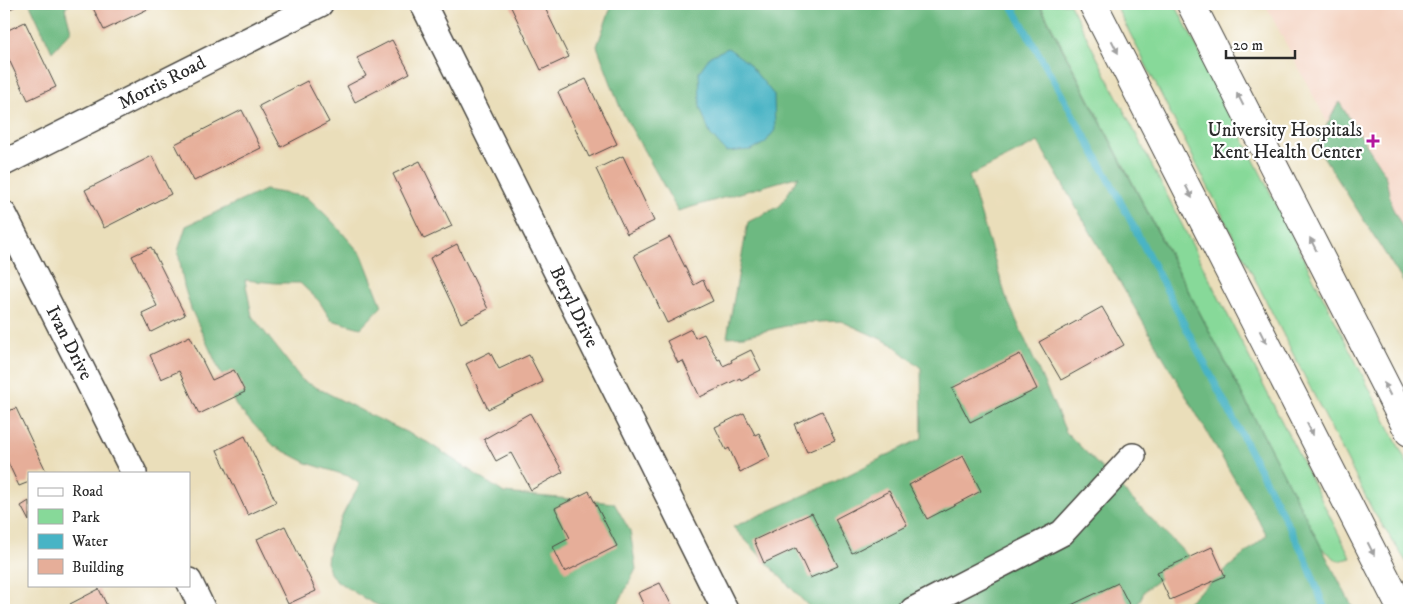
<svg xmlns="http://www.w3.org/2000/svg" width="1413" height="614" font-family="'IM FELL DW Pica',serif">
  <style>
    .built { fill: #f4d3c1 }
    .green { fill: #87d999; stroke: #598262 }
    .forest { fill: #6db981; stroke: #4c7256 }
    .water { fill: #48b4c5; stroke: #3a7078 }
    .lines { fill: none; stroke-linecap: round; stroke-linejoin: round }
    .stream { stroke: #48b4c5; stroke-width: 7 }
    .building { fill: #e6ae99 }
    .street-casing { stroke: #484640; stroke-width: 28 }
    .primary-casing { stroke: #484640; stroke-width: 30 }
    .street { stroke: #fff; stroke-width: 25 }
    .primary { stroke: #fff; stroke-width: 28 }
    .oneway { fill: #a0a0a0 }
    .poi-dot { fill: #b5179e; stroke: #fff; stroke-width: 2 }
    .labels { text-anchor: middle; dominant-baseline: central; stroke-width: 4.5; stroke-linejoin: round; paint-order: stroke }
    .street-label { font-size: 19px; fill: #2b2b2b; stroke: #fff }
    .poi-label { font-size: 19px; fill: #2b2b2b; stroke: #fff; text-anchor: end }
  </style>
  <rect width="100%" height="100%" fill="#fff"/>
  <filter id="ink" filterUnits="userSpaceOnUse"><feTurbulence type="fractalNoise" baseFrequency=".02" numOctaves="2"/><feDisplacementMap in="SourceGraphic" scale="10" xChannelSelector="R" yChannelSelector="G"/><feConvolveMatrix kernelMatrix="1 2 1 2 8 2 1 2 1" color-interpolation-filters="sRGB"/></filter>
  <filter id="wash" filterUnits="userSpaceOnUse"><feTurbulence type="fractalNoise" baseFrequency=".0096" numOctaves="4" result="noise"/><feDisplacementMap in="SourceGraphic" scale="20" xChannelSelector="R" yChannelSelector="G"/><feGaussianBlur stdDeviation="1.12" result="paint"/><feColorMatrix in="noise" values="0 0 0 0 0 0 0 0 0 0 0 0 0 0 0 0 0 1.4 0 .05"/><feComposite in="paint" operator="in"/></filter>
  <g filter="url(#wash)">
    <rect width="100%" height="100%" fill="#eadeba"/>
    <path class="built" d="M1265,4h144v274z"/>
    <path class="green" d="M1040,4h30l281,554 -13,3 -16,-13z
      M1115,4h60l234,463v99l-36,-55z"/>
    <path class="forest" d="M30,4h40l-5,4 6,23 -19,21z
      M623,4h416l315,606h-176l89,-75 -229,-393 -69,34 37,121 60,135 123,125 -44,33 -10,20h-323l-79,-83 99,-44 90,-45 -1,-70 -29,-24 -51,-23 -43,2 -54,13 -17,1 21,-115 32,-16 19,-30 -121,35 -57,-101 -24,-64 14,-39z
      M1339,102l46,72 7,33 17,33v51l-93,-146z
      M265,190l42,7 23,22 32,36 20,51 -21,22 -30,-8 -12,-19 -19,-18h-24l-31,-3 7,36 50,64 68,35 57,27 77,51 110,10 16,28 6,38 -19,37 -5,4h-220c-15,-4 -26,-10 -38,-18 -9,-6 -22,-12 -26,-23 -6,-20 21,-67 32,-85l-12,-8 -41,-13 -33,-17 -38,-40 -45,-97 -7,-23 -6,-35 8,-25z"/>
    <path class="water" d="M728,48l19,14 27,33 1,35 -10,13 -14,7 -25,2 -16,-18 -10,-27 -1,-35 11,-16z"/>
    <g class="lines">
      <path class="stream" d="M1011,4l100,179 195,376 19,51"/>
    </g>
    <g id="blocks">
      <path class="building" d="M4,4h16l-16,8z
        M91,4h62l1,2 -50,24z
        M513,4h30l26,53 -28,13 -31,-65z
        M25,22l31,65 -28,13 -24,-51v-17z
        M392,40l18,33 -55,29 -8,-16 19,-10 -9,-18z
        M586,79l31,65 -28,13 -31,-65z
        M307,81l22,41 -48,25 -22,-41z
        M242,110l19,38 -67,33 -19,-37z
        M152,156l19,38 -67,34 -19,-38z
        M623,156l31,65 -27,13 -31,-65z
        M420,161l32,65 -28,13 -31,-65z
        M670,237l24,48 9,-5 10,21 -46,22 -33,-68z
        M457,244l31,65 -27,14 -31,-65z
        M151,247l34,68 -34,17 -9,-19 15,-7 -25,-50z
        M1102,307l22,38 -63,35 -22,-38z
        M691,329l4,9 9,-4 14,26 2,-1 3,7 9,-4 -1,-2 20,-10 10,20 -20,10 -1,-2 -40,19 -17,-36 -5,2 -11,-22z
        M190,336l22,44 22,-10 11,22 -46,22 -20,-43 -18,8 -11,-24z
        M490,352l9,17 30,-14 14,27 -55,27 -22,-45z
        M1020,354l17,35 -67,33 -18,-34z
        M16,408l31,65h-18v9l-10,4 -15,-32v-41z
        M822,411l13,29 -28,12 -13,-28z
        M530,413l33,59 -32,18 -20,-37 -15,8 -12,-22z
        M744,413l11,22 4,-2 11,24 -30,15 -11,-24 -3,2 -11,-23z
        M245,436l31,66 -28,13 -31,-65z
        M963,456l18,35 -54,28 -18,-34z
        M589,491l28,55 -52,26 -12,-25 17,-9 -15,-30z
        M889,491l18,34 -55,28 -17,-34z
        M29,501v20l-8,-15z
        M812,513l26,53 -28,12 -14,-30 -32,15 -10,-23z
        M285,526l31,65 -28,13 -31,-65z
        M1212,547l13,29 -55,24 -13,-28z
        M660,583l14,27h-28l-8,-17z
        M1118,583l14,27h-66l-1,-2z
        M99,589l10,21h-35l-4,-6z"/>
    </g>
  </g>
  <g filter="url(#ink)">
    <use href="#blocks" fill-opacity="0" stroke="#484640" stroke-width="1"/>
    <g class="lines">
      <g class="street-casing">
        <path id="street" d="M423,4l302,606
          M4,163l316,-159
          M4,214l130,259
          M189,581l14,29
          M913,610l149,-77 71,-77"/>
      </g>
      <g class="primary-casing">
        <path id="primary" d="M1093,4l309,606
          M1191,4l218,428"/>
      </g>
      <use href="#street" class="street"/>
      <use href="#primary" class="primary"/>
    </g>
    <defs><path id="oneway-solid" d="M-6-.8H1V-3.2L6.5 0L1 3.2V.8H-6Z" transform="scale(1.25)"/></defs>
    <g class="oneway">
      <use href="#oneway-solid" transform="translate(1115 47) rotate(63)"/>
      <use href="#oneway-solid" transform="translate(1240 99) rotate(-117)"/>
      <use href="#oneway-solid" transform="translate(1189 192) rotate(63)"/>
      <use href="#oneway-solid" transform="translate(1313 244) rotate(-117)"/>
      <use href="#oneway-solid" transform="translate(1263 337) rotate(63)"/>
      <use href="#oneway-solid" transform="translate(1387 389) rotate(-117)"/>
      <use href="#oneway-solid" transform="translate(1310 429) rotate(63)"/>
      <use href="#oneway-solid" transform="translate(1371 549) rotate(63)"/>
    </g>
  </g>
  <path class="poi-dot" d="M1370.5 133.5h5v5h5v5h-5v5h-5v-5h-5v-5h5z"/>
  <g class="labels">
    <g class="street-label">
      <text transform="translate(162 83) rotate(-27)">Morris Road</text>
      <text transform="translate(574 307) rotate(64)">Beryl Drive</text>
      <text transform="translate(69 343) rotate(63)">Ivan Drive</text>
    </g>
    <g class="poi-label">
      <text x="1362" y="130">University Hospitals<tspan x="1362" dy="22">Kent Health Center</tspan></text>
    </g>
  </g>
  <rect width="1413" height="614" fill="none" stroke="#fff" stroke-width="20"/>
  <rect x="28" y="472" width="162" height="115" fill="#ffffff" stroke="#aaaaaa"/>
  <rect x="38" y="488" width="25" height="8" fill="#ffffff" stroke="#aaaaaa"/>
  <text x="72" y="496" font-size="15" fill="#2b2b2b">Road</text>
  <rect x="38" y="509" width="25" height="15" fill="#87d999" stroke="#aaaaaa"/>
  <text x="72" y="522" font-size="15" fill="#2b2b2b">Park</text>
  <rect x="38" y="534" width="25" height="15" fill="#48b4c5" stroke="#aaaaaa"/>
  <text x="72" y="546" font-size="15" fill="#2b2b2b">Water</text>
  <rect x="38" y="559" width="25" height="15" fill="#e6ae99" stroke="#aaaaaa"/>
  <text x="72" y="572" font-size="15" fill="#2b2b2b">Building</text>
  <path d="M1226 50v8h69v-8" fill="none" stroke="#2b2b2b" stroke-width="2.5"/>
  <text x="1233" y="50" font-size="15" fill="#2b2b2b" stroke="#ffffff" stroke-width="4" paint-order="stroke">20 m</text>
</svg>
